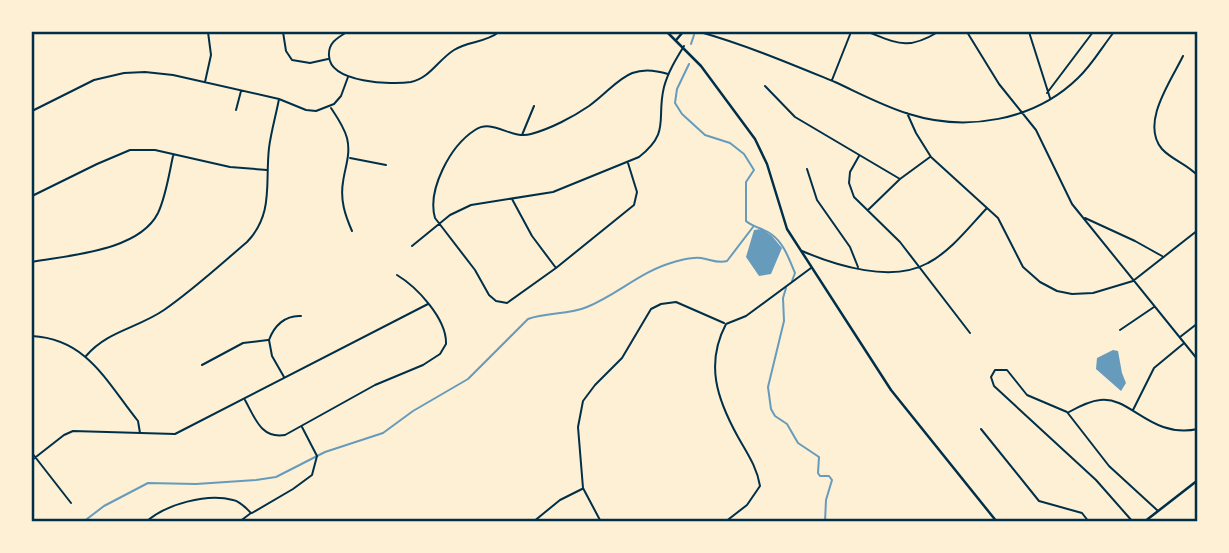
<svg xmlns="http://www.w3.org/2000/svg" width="1229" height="553" font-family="Georgia,serif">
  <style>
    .water { fill: #669bbc }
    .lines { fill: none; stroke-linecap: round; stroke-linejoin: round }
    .stream { stroke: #669bbc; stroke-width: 2 }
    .minor { stroke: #003049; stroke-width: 2 }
    .tertiary { stroke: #003049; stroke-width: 2.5 }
    .primary { stroke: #003049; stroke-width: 2.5 }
    .neatline { fill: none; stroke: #003049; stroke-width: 2.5 }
  </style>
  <rect width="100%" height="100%" fill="#fdf0d5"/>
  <path class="water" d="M762,229l10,7 10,12 -11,26 -12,2 -13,-19 8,-27z
    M1113,350l5,1 4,22 4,10 -5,8 -25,-22 1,-11z"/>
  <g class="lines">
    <path class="stream" d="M691,44l3,-9
      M689,64l-12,25 -2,14 7,11 23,21 25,8 14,11 10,16 -8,12v39c8,7 17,7 25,13 13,9 18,25 24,39l-3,8
      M786,288l-3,10 1,23 -16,66 3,22 4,7 12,8 11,19 21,14 -1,16 2,3h9l3,4 -6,20 -1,22
      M83,522l21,-16 44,-23 48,1 60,-4 20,-3 49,-25 58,-19 30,-22 55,-32 60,-60c19,-7 40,-4 59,-12 30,-12 54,-36 87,-45 8,-2 17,-5 27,-4 9,1 16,6 26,3l26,-34"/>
    <path class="minor" d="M283,32l3,19 6,9 18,3 18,-4
      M347,32c-10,6 -19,11 -18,24 1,27 63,29 82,26 19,-4 27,-22 43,-32 14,-9 31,-7 45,-18
      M700,32c46,13 91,32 135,50 24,11 48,24 74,32 57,18 125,7 169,-36 14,-13 24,-31 36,-46
      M868,32c31,12 40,18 70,0
      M967,32l32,52 37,46 36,74 126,156
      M1029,32l21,66
      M1183,56c-12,25 -43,67 -21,93 10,11 25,15 36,27
      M832,80l19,-48
      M205,82l6,-27 -3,-23
      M765,86l30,31 105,62
      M1047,93l46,-61
      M331,108c6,9 13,19 16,30 4,16 -2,29 -4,44 -3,18 2,33 9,49
      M236,110l5,-19
      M32,111l62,-31 30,-7 21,-1 28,3 106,24 27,11 10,1 18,-7 7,-8 7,-19
      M907,113l9,20 15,24 67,61 25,49 17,15 17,9 15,3 21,-1 40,-12 65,-51
      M522,135l12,-29
      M859,156l-9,16 -1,11 5,14 46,45 70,91
      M350,158l36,7
      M628,163l9,29 -3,13 -78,63 -49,35 -11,-2 -7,-6 -14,-25 -40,-52c-8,-28 15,-72 40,-88 18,-12 36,10 56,4 19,-5 42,-17 58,-28 29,-21 38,-45 79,-32
      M807,169l10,31 33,47 8,20
      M32,196l65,-32 33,-14h25l75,17 37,3
      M512,199l20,37 24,32
      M868,210l32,-31 30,-22
      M1085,218l50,23 27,15
      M412,246l38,-31 21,-10 82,-13 86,-35c32,-25 17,-38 25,-70 4,-15 12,-28 20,-41
      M802,251c35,15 90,32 126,12 23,-12 41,-36 59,-55
      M32,262c38,-7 107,-11 126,-49 8,-17 11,-39 15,-57
      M1120,330l34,-23
      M32,336c55,3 74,45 106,85l2,12
      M1180,337l18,-14
      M86,356c21,-25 52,-28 78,-46 29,-20 56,-45 83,-68 27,-28 18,-59 22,-94 2,-16 7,-33 10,-49
      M202,365l41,-22 25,-3
      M284,377l-12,-21 -3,-16c5,-14 16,-25 32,-24
      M245,400c10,18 16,39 40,35l90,-50 48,-20 17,-11 6,-10c1,-25 -29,-57 -49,-69
      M1133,410l21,-42 29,-24
      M1069,412c9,-5 20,-11 31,-12 31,-4 50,39 98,29
      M981,429l58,72 43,12 7,9
      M32,453l39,50
      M32,460l32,-25 9,-4 102,3 253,-130
      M252,513l41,-24 19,-14 5,-19 -15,-29
      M146,522c20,-18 61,-29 87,-22 7,1 13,8 18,13l-12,9
      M533,522l27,-22 22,-11
      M601,522l-18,-34 -5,-61 5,-26 12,-16 27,-27 29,-49 10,-5 15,-2 48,21
      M725,522l22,-17 13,-19c-3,-19 -13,-33 -22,-49 -21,-38 -33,-73 -12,-113l20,-8 65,-48
      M1133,522l-37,-42 -102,-94 -3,-9 4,-7h12l20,25 40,17 42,54 48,44"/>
    <path class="tertiary" d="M1144,522l54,-42"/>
    <path class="primary" d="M667,32l34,34 54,73 12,25 20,65 104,161 106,132
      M677,39l6,-7"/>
  </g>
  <rect width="1229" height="553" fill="none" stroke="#fdf0d5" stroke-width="66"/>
  <rect x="33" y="33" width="1163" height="487" class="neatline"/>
</svg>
